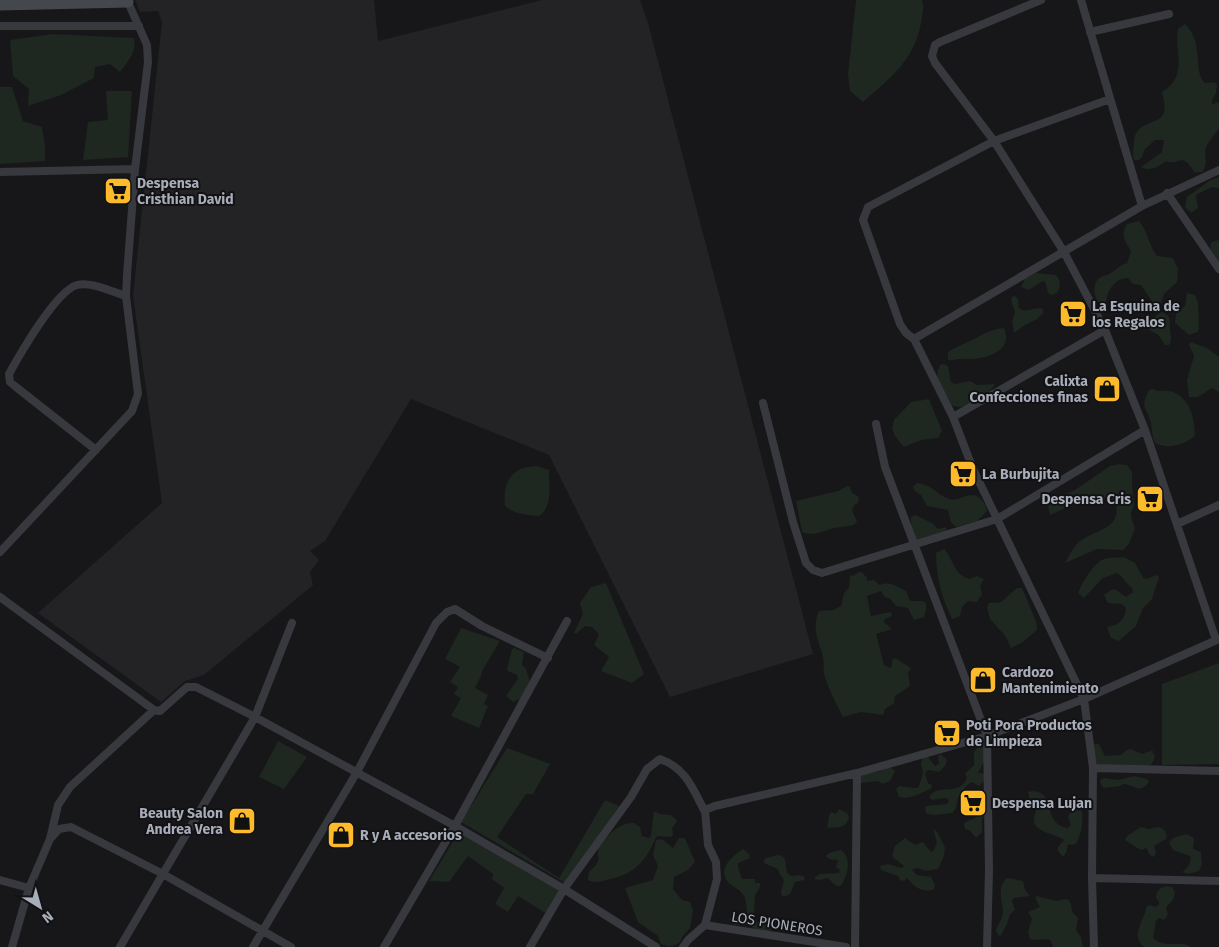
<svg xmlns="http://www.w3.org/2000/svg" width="1219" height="947" font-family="'Fira Sans',sans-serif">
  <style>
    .built { fill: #232326 }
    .green { fill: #1e2720 }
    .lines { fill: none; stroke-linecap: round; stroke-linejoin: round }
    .street { stroke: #38393e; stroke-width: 8 }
    .secondary { stroke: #45474e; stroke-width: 11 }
    .labels { text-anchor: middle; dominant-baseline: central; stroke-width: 4; stroke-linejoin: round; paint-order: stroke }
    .poi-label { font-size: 14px; font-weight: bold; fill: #a8adba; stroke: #121214; text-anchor: start }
    .street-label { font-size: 14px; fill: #a8adba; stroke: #121214 }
  </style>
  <rect width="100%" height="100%" fill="#171719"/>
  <path class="built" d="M135,0h239l4,41 164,-41h98l8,23 165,631 -143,43 -121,-242 -138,-56 -86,142 -15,10 9,9 -9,12 3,13 -109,90 -19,6 -24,21 -123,-89 124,-110 -29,-207 29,-274 -4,-11 -18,1z"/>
  <path class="green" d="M856,0h66c3,8 0,15 -1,23 -7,38 -30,54 -58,79l-13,-11 -2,-17z
    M1185,24c20,20 7,46 20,59l9,-1 3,2 -1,9 -4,7v4l7,-2v27c-4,4 -12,15 -14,21l1,13 -3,9h-9c-12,-22 -15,-5 -28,-11 -8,6 -16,11 -25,6l21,-15 2,-12h-9l-10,9 -3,8 -3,3h-5c-2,-5 -1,-10 0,-16 0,-26 26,-17 30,-32 2,-7 -1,-13 -2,-20 27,-17 12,-38 16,-63z
    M53,34l81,4c3,14 -6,23 -14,34l-10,-8 -15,3 -1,11 -33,17 -33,11 1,-17 -16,-13 -3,-36z
    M0,87h12l11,34 19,6 3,18v16l-45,3z
    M106,91h26l-4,66 -45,3 5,-38 20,-2z
    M1219,177v11l-7,-1 -16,8 2,13 -7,5 -6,-6 2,-10 22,-16z
    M1139,221c8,8 10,25 18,35l16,2 5,11 -1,13 -13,12 -4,12h-5l-14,-21 -8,-1 -5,-6c-13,0 -20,12 -22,23l-3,3 -4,-1c-6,-7 -7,-21 2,-26 5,-3 3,0 8,-3 7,-3 10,-9 18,-11l4,-12c-6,-11 -11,-15 -4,-27z
    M1219,240v28l-9,-17 1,-9z
    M1036,273l20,2c6,6 5,18 -4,20l-4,-2 -3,-12 -4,1 -12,8 -8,-3 4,-8z
    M1187,293l8,2 3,8 1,26 -2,3 -8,3 -14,-12 1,-9 9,-8z
    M1015,296l3,3 1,9c7,6 16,-2 24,1v4l-6,6 -12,6 -11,8 -2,-12 3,-9 -4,-11 1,-4z
    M1161,312c10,3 9,8 9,16 0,7 3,11 -1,17h-4c-2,-3 -4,-7 -7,-10 -2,-2 -5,-2 -7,-4 -8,-7 5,-15 10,-19z
    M1004,328c11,25 -23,32 -40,31 -6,-1 -10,2 -16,1v-8c9,-6 17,-8 26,-13 10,-5 18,-10 30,-11z
    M1191,342l16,6 12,9v35l-7,-4 -14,9h-9l-2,-17 7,-24 -5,-11z
    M944,364l4,2 3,16 4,2 15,-3 7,4 18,-1c-4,9 -27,23 -36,23 -2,0 -6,-1 -8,-2 -3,-15 -20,-21 -11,-40z
    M1153,389c6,4 10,0 16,2 20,4 26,26 26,45 -12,9 -26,14 -40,7 -3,-6 -3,-13 -4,-20 -4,-17 -12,-13 -2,-33z
    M929,399l13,32 -4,7 -17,2 -17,7 -9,-11 -3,-8 2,-8 17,-18z
    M1119,464l8,1 5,7v16l2,17 -3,8 1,8 3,7 -6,16 -6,6 -26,-1 -32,14c4,-7 8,-16 15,-22 17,-12 41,-12 36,-38 -19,-15 -46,4 -66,12l-2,-8 4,-7 23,-10 35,-24z
    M537,466l12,4c0,16 4,37 -10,46 -12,-1 -24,-2 -34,-10 -2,-25 6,-39 32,-40z
    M917,483c16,2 19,11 32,16 9,3 14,-4 23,-4 8,0 14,9 15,16l-10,10 -21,6 -5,-5 -3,-12 -21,-4 -6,-11 -7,-5 -1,-4z
    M847,486l3,1 2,6 6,3 1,4 -1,3 -3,1 -3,6 5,12 -3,3c-6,1 -13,2 -20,3 -11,3 -21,9 -32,4l-6,-31 42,-10z
    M915,515l17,8 6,6 8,-2 1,4 -29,9c-7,-5 -7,-15 -7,-23z
    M944,549c10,10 8,24 25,30l8,-3 7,3 -4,7 2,8 -5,8 -9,-1 -6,6 -2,9 -8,3c-10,-21 -16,-42 -16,-66z
    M1124,557l11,6 8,15 4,1 9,-4 3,2 -7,22 -9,9 -7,18 -17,15 -8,-3 -4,-11c3,-1 6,-1 8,-2 7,-3 17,-17 6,-21 -4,-1 -9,0 -13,-1l-4,-8 7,-5 4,-1 11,8 7,-5 -1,-4c-6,-4 -8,-11 -15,-15l-14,5 -19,20 -6,-5c5,-11 15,-30 26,-34 6,-2 14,-1 20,-2z
    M859,572h3l5,6v3l7,-1 5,5c14,-4 15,1 27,6l4,10h13l3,2v7l-2,7 -10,3 -6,-12 -12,-2 -7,-8 -4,-1 -4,-6 -14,5 4,20 20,-4 1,4 -7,3 -1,3 8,7 -16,5 8,31 6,3 2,-2v-6l3,-2 16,10 -3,5 2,13 -15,10 -1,7 -9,6 -2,6 -22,-3 -18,5c-7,-14 -15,-28 -19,-44 -1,-5 0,-11 -1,-16 -4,-16 -12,-28 -4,-46l14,-1 8,-4 3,-13 5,-5 1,-13 3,1z
    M606,583l38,91 -12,9 -31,-12 8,-14 -15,-12 5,-11 -7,-7 -7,-1 -8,7h-3l9,-19 -3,-11 11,-16z
    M1017,588h5l14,33 1,9 -14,12 -12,6 -5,-11 -16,-18 -3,-12 2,-4 12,-1z
    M461,628l39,13 -18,30 -1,5 -6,12 13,7 -4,9 4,2 -9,22 -28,-12 10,-18 -7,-4 4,-7 -8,-5 10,-15 -15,-8z
    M515,648l9,4 -2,13 4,4 4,13 -8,16 -9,4 -7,-6 12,-17 -1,-4 -9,-4 -1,-2 5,-20z
    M1219,663v101l-57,1v-81z
    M278,741l29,16 -23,32 -25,-12z
    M1095,744h4l6,12 16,-1 6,-5 4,-1 11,5 12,-4 -2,2 3,3c-1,5 -2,8 -6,11 -6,1 -11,-1 -16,-1 -12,0 -25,6 -37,-1l-3,-16z
    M981,747l4,2 1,9 -8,15h4l4,3 -1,4 -6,6 -7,-4c-4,2 -12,10 -14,16 -2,6 0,10 -6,15l-17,2 -8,-1 -2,-4 1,-4 21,-2 2,-4 -4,-2 -13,2 -3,-3c9,-15 29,1 38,-19l-2,-4 9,-9v-13l3,-4z
    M507,748l43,16 -17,30h-7l-29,43 62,41 46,-78 14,6 -52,78 -106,-62z
    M941,754l6,6 -2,6 -6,6 -9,-2 -4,1 -1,4 3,8 4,2 -1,4c-10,3 -22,12 -32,8l-3,-8 3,-3 15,2h4c2,-4 5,-13 5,-17 -2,-8 -4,-6 1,-16l4,2 7,9 4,-2 -1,-8z
    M890,767l5,4 -5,10 -7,3 -5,-3 -17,2 -3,-3 6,-7 13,-1z
    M1134,776l13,3 2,3c-10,13 -13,3 -26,2 -5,4 -7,2 -12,3 -8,1 -9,2 -11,-7l4,-2 14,2z
    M1032,791c27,1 8,32 36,37l3,-3 -3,-8 2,-4 8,-3 4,1c1,15 0,20 -6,33l-8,1 -2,8 -3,4 -5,-6v-4l6,-7c-7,-6 -31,-7 -30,-21 0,-4 2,-7 2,-12l-6,-6 -2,-9z
    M983,794h2l2,17 -5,8v13l-5,5h-2l-6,-7 -4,-1 -1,-6c6,-4 12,-3 17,-11l-5,-10 2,-4z
    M839,809l8,4 2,4c-4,13 -11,10 -22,11l2,-12 2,-4 5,2z
    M654,811l6,3 10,1 6,4 1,3 -5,6 1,7 -2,2 -14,-1c-3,4 -4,9 -7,14 -9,16 -21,25 -39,29 -10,2 -14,5 -23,1 0,-12 5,-9 9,-17 3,-5 -1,-11 2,-16 8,-11 20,-25 35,-24l6,4 2,9 7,2 2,-2z
    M1141,827l8,2 9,-2c6,1 10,6 8,12l-12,7 2,8 -3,3 -4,-3 -3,-7 -3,3 -4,-1 -14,-9 2,-4z
    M933,829l4,3 8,15 -1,9 -6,13 -12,2 -9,-3 -5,2 5,5 14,2 4,8 -1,4c-11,5 -21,-3 -27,-11l-3,3 -4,-1 -2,-4 -17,-6 -1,-4 8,-2 13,4 3,-2 -10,-8 -2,-3 3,-9 10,-8 10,7 8,-3 8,10 3,-2 3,-8z
    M460,830l102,58 -15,26 -29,-18 -10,16 -13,-8 9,-16 -12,-9 1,-5 -25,-18 -19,26 -20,-1z
    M1186,834l8,4 -1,11 8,3 1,12 -3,7 -11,3 -6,-2c5,-2 10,-10 8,-16l-17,-6 -4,-7 4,-5z
    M679,838h6l10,24 -7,8 -14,7 -1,12 9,11 8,2 3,8 -3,18 -8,9 -2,5c-6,5 -12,5 -19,2l-3,-8 -20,-14 -13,-34 28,-8 5,-14 -5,-11 3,-15 6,-1 11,9z
    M743,849l6,5 1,4 -12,5v4l4,12h13v4h5v4l-5,8 -1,23 3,4h9l5,2 1,5 -4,3 -12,-2 -7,-5h-14l-4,-2 -2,-4 8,-2 7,3 4,-1c-2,-7 -1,-18 -4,-23 -3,-6 -11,-9 -15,-13 -13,-13 2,-26 14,-34z
    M841,850c11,8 7,24 1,34l-2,2 -5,-1 -7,-7 -9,2 -4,-1v-2l5,-3 19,-1 1,-3 -4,-3 2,-7 -9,-1 -3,-3 3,-3z
    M778,855c11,1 6,12 10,19l4,2 8,-1 5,2 -1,3 -9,2 -5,12 -4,2h-4l-1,-4 3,-12 -5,-7 -1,-4 -12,-5 -3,-3 3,-3z
    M1007,878l16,3 2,9 5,6 -16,2 -2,2 3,10 -5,4 -3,10 -6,11 -2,1 -3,-5c1,-6 7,-12 7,-19 0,-11 -7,-24 4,-34z
    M1167,886l5,1c6,8 1,14 -6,20l2,7 -2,4 -3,2 -4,-2 -3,3 -3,17c11,9 20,5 31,6 1,0 7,3 8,3h-48c-14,-11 0,-27 3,-41l4,-1 4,2 4,-2v-4l-3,-3c0,-8 4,-10 11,-12z
    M1036,896l21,5 8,-2 4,1 2,4 1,8 6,6 -2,12 5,7 2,10h-30l-2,-6c-7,-4 -14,1 -21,-2l-2,-8 4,-12 -4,-7 12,-5 -4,-7z"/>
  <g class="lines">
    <path class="street" d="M1041,0l-101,42 -5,3 -3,11 3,7 59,78 70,111 41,78 40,100 71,210
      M1081,0l61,206
      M0,26h139
      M1090,32l79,-18
      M0,172l135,-3
      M1167,193l52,76
      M914,339l228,-133 77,-36
      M763,403l30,119 13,41 7,7 9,3 175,-54 148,-89
      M953,417l152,-87
      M876,424l9,43 102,269 2,134 -2,77
      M96,450l-80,-63 -6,-5 -1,-8c11,-20 47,-83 68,-89 14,-4 35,7 49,11
      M1177,524l42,-19
      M0,552l132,-141 6,-17 -12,-98 1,-21 8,-106 13,-107 -1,-17 -20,-45
      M0,597l154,113 6,1 27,-24h9l59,30 200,109 109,63 92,58
      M1093,768l126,3
      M50,839l8,-34 12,-18 84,-77
      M1092,878l127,3
      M0,880l29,8
      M705,925l141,22
      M12,947l17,-59 21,-49 9,-10 12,-2 92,47 128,73
      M120,947l135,-230 37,-94
      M253,947l104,-175 79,-149 11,-11 8,-3 27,17 66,32
      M384,947l71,-121 112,-205
      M530,947l34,-58 67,-92 16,-28 13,-10c26,9 33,30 45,53
      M683,947l5,-7 17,-15 12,-46 -1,-17 -8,-17 -3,-35 10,-4 142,-33 130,-37 97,-37 135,-60
      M855,947l2,-174
      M1094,947l-2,-69 1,-110 -9,-69 -111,-230 -20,-52 -39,-78 -8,-6 -6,-9 -37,-104 5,-13 126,-66 116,-42"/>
    <path class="secondary" d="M0,5l128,-3"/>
  </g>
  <defs>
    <g id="supermarket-square" transform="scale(1.4375)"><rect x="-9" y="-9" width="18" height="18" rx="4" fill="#fdba2b" stroke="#121214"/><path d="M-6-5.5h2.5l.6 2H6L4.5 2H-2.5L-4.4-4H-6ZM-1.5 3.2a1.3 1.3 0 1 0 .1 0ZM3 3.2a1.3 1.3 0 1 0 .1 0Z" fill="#111"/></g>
    <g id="shop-square" transform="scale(1.4375)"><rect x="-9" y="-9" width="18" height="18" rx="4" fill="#fdba2b" stroke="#121214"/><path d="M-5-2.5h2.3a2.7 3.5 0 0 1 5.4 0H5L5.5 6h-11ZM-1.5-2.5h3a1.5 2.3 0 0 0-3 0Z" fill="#111"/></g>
  </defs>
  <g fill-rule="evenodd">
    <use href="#supermarket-square" x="118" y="191"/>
    <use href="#supermarket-square" x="1073" y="314"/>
    <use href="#shop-square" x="1107" y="389"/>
    <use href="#supermarket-square" x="963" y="474"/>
    <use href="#supermarket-square" x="1150" y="499"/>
    <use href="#shop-square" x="983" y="680"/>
    <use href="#supermarket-square" x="947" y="733"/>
    <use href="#supermarket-square" x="973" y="803"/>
    <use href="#shop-square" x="242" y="821"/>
    <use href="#shop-square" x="341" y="835"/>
  </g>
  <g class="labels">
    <g class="poi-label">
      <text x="137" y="183">Despensa<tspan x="137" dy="16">Cristhian David</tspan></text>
      <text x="1092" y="306">La Esquina de<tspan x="1092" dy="16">los Regalos</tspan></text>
      <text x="1088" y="381" text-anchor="end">Calixta<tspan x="1088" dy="16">Confecciones finas</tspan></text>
      <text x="982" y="474">La Burbujita</text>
      <text x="1131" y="499" text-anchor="end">Despensa Cris</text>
      <text x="1002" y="672">Cardozo<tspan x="1002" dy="16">Mantenimiento</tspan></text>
      <text x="966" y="725">Poti Pora Productos<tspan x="966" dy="16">de Limpieza</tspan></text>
      <text x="992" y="803">Despensa Lujan</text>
      <text x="223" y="813" text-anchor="end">Beauty Salon<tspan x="223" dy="16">Andrea Vera</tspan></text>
      <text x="360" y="835">R y A accesorios</text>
    </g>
    <g class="street-label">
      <text transform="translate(777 924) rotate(9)">LOS PIONEROS</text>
    </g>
  </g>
  <g transform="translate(40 907) rotate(143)" stroke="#121214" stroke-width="4" paint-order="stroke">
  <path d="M0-4L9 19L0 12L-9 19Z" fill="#a8adba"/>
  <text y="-8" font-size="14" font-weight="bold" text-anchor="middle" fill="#a8adba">N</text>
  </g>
</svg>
